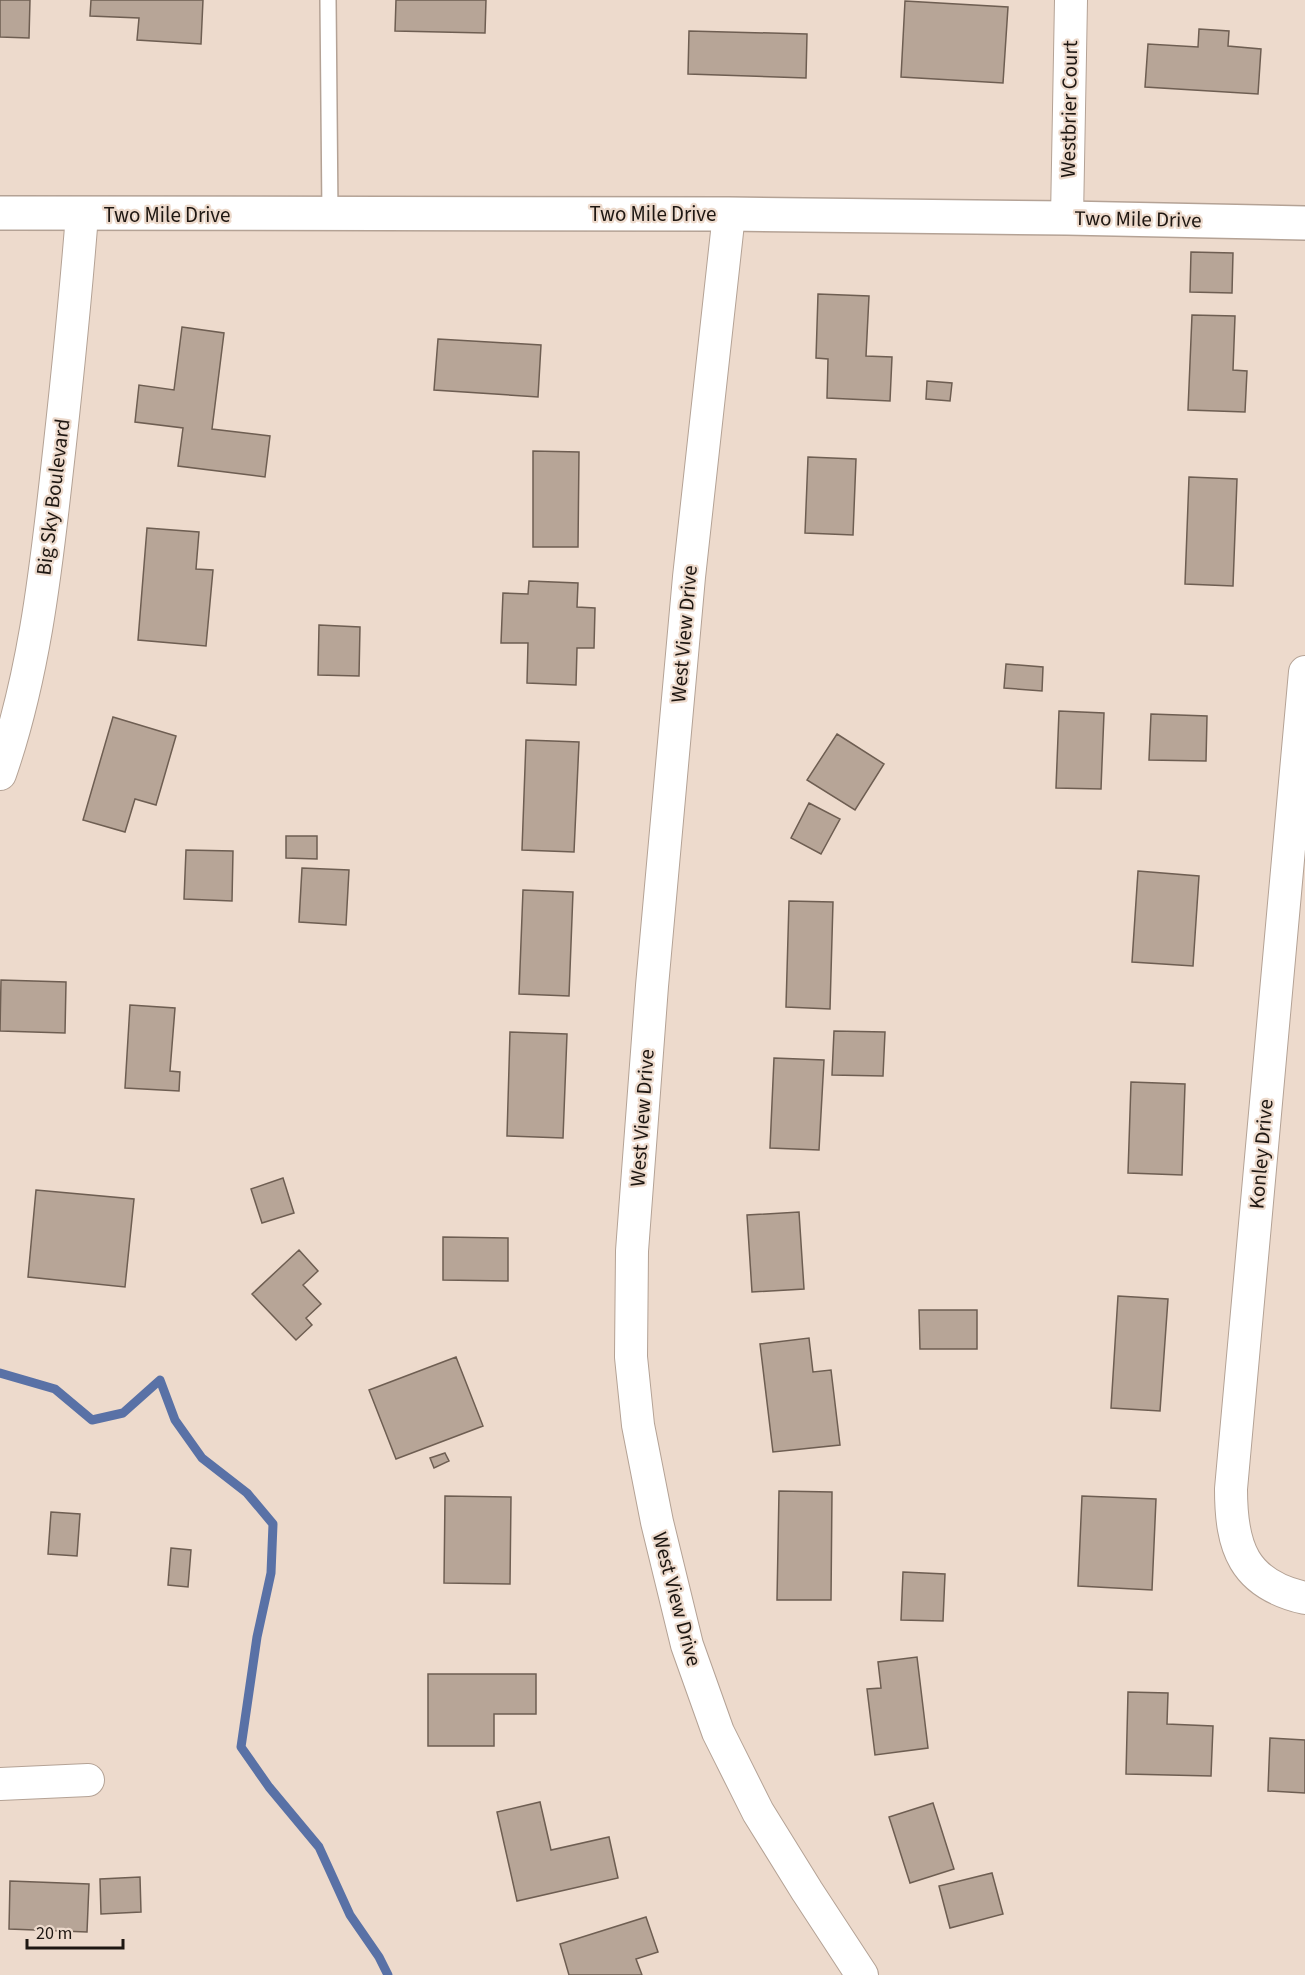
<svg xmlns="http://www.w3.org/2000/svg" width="1305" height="1975" font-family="'Source Sans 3',sans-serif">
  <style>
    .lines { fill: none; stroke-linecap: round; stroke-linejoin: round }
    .stream { stroke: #5971a6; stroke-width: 9 }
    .building { fill: #b7a597; stroke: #6e5e52; stroke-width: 1.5 }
    .service-casing { stroke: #b4a295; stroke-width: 18 }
    .minor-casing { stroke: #b4a295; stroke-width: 34 }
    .tertiary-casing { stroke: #b4a295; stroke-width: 36 }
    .service { stroke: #fff; stroke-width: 15 }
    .minor { stroke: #fff; stroke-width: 32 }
    .tertiary { stroke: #fff; stroke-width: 33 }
    .labels { text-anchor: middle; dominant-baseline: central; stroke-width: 4.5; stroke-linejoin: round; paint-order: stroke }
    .street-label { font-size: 21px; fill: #1e1712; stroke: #eddacc }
  </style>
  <rect width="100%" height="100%" fill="#eddacc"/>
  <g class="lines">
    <path class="stream" d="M0,1373l55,16 37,31 31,-7 37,-33 15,40 27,38 45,35 26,31 -2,49 -14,64 -16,110 28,40 50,60 31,68 29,42 9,18"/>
  </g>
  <path class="building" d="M0,0h30l-1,38 -29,-1z
    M91,0h112l-2,44 -64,-4 2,-22 -49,-2z
    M396,0h90l-1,33 -90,-2z
    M905,1l103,6 -5,76 -102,-6z
    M1199,29l30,2 -1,15 33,3 -3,45 -113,-7 3,-43 50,3z
    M689,31l118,3 -1,44 -118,-4z
    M1191,252l42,1 -1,40 -42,-1z
    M818,294l51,2 -3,60 26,1 -2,44 -63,-3 1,-39 -12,-1z
    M1192,315l43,1 -2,54 14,1 -2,41 -57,-2z
    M182,327l42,6 -12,96 58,7 -5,41 -87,-11 5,-38 -48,-6 4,-37 35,5z
    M438,339l103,6 -3,52 -104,-7z
    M927,381l25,2 -2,18 -24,-2z
    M533,451l46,1 -1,95h-45z
    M808,457l48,2 -3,76 -48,-2z
    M1189,477l48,2 -4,107 -48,-2z
    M147,528l52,4 -3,37 17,1 -7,76 -68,-6z
    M529,581l49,2 -1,24 18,1 -1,40h-17l-1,37 -49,-2 1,-40h-27l2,-50 25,1z
    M319,625l41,2 -1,49 -41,-1z
    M1006,664l37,3 -1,24 -38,-3z
    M1059,711l45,2 -3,76 -45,-1z
    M1151,714l56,2 -1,45 -57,-1z
    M113,717l63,19 -20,69 -21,-6 -10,33 -42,-12z
    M837,734l47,30 -29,46 -48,-30z
    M526,740l53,2 -5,110 -52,-2z
    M809,803l31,16 -19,35 -30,-16z
    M286,836h31v23l-31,-1z
    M186,850l47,1 -1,50 -48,-2z
    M302,868l47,2 -3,55 -47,-3z
    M1138,871l61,5 -6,90 -61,-4z
    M523,890l50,2 -4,104 -50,-2z
    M789,901l44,1 -3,107 -44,-2z
    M1,980l65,2 -1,51 -65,-2z
    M130,1005l45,3 -5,63 10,1 -1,19 -54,-3z
    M834,1031l51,1 -2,44 -51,-1z
    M510,1032l57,2 -4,104 -56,-2z
    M774,1058l50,2 -5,90 -49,-2z
    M1131,1082l54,2 -3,91 -54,-2z
    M283,1178l11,35 -32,10 -11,-34z
    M36,1190l98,9 -9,88 -97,-10z
    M799,1212l5,77 -52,3 -5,-77z
    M443,1237l65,1v43l-65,-1z
    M299,1250l19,21 -15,14 18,19 -15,14 6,7 -16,15 -44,-46z
    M1118,1296l50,3 -8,112 -49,-3z
    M919,1310h58v39h-57z
    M809,1338l4,34 18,-2 9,75 -67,7 -13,-108z
    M456,1357l27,69 -87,33 -27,-69z
    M445,1453l4,8 -15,7 -4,-10z
    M779,1491l53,1 -1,108h-54z
    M445,1496l66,1 -1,87 -66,-1z
    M1082,1496l74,3 -4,91 -74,-4z
    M51,1512l29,2 -3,42 -29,-2z
    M171,1548l20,2 -3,37 -20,-2z
    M903,1572l42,2 -2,47 -42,-1z
    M917,1657l11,91 -53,7 -8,-66 14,-1 -3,-26z
    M428,1674h108v40h-42v32h-66z
    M1128,1692l40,1 -1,31 46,2 -2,50 -85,-2z
    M1270,1738l35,2v53l-37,-2z
    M540,1802l11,48 58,-13 9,41 -101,23 -20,-89z
    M933,1803l21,66 -44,14 -21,-66z
    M992,1873l11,41 -53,14 -11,-42z
    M140,1877l1,35 -40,2 -1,-35z
    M10,1881l79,3 -2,48 -78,-3z
    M646,1917l12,35 -22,7 6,16h-73l-9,-31z"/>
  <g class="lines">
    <g class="service-casing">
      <path id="service" d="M328,0l2,214"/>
    </g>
    <g class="minor-casing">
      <path id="minor" d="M729,214l-40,363 -37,409 -20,265 -1,106 7,68 19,97 30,123 31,87 40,80 49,79 55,84
        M1067,218l4,-218
        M1305,672l-74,817c0,58 12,95 74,109
        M0,774c33,-95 45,-196 56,-295 10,-88 19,-176 26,-264
        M0,1784l88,-4"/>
    </g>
    <g class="tertiary-casing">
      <path id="tertiary" d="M0,213l729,1 338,4 238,5"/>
    </g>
    <use href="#service" class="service"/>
    <use href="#minor" class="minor"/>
    <use href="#tertiary" class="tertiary"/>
  </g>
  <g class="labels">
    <g class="street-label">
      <text transform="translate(1069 109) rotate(-89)">Westbrier Court</text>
      <text x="653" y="214">Two Mile Drive</text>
      <text x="167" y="215">Two Mile Drive</text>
      <text transform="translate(1138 219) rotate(1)">Two Mile Drive</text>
      <text transform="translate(53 497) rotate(-83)">Big Sky Boulevard</text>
      <text transform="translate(684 634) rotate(-85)">West View Drive</text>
      <text transform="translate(642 1118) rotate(-86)">West View Drive</text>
      <text transform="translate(1261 1154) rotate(-85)">Konley Drive</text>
      <text transform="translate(677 1599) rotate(75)">West View Drive</text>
    </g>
  </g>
  <path d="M27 1939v9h96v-9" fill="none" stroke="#1e1712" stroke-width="3"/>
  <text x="36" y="1939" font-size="18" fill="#1e1712" stroke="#eddacc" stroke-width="4.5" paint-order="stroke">20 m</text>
</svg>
